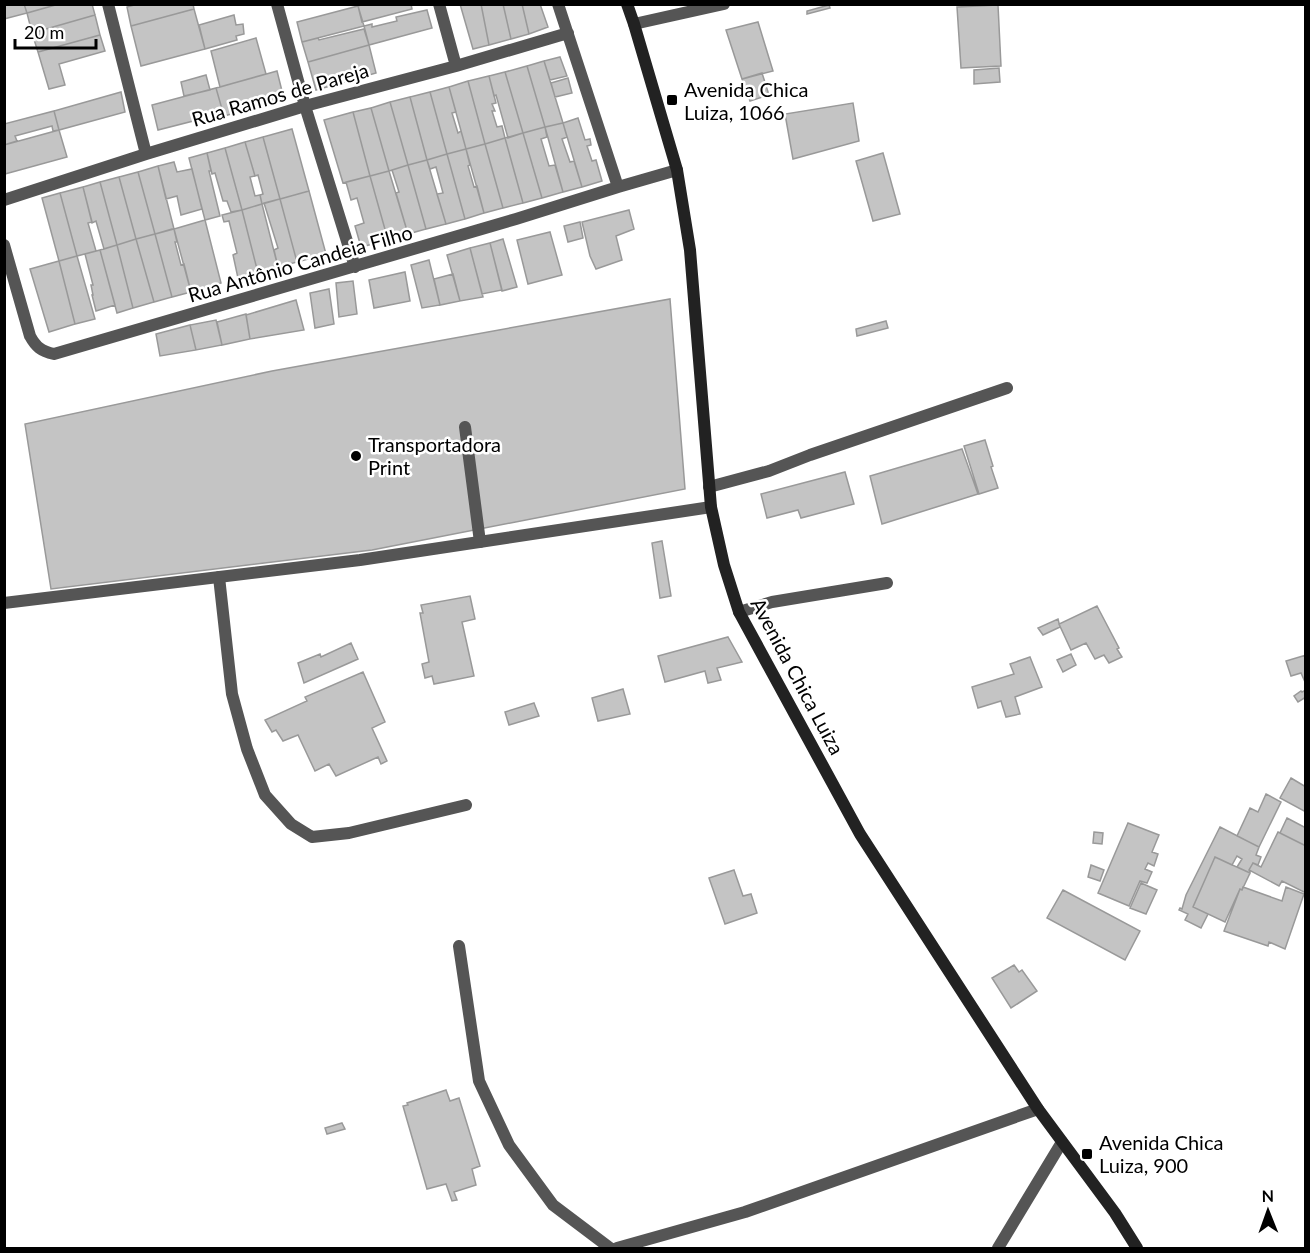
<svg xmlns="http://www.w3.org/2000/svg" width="1310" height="1253" font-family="Lato,sans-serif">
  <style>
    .building { fill: #c4c4c4; stroke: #999; stroke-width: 1.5 }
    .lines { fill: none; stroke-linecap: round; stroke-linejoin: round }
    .lane { stroke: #555; stroke-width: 12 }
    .street { stroke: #555; stroke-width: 12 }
    .secondary { stroke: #222; stroke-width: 12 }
    .poi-dot { fill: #000; stroke: #fff; stroke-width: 2 }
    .labels { text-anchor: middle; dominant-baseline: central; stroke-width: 5; stroke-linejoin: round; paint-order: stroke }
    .poi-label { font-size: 20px; fill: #000; stroke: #fff; text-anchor: start }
    .street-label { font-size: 20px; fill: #000; stroke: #fff }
  </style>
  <rect width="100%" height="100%" fill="#fff"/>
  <path class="building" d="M4,4h20l3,9 -23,6z
    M24,4h35l-32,9z
    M59,4h33l3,11 -63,18 -5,-20z
    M138,4h55l1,5 -63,17 -4,-19z
    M364,4h47l1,5 -50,13 -4,-16z
    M460,4h21l8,41 -16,4z
    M481,4h22l8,35 -22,6z
    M503,4h19l7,30 -18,5z
    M522,4h18l8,23 -19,7z
    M829,5l1,3 -23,6v-3z
    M998,5l3,61 -40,2 -4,-61z
    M358,6l6,20 -62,16 -5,-20z
    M194,9l11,40 -64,17 -10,-40z
    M427,10l5,18 -63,17 -5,-19 8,-2v3l25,-6 -1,-4z
    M95,15l5,20 -62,17 -6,-19z
    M234,15l2,10 7,-1 1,10 -8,2 1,4 -32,9 -6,-24z
    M758,22l15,49 -31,8 -16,-49z
    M364,29l5,16 -61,17 -6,-20 16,-4 1,2z
    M100,35l5,16 -46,13 6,21 -16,4 -11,-37z
    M256,38l10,36 -46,13 -9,-36z
    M369,45l7,28 -60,17 -8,-28z
    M560,57l7,19 -17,4 -6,-19z
    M544,61l19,62 -18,4 -18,-61z
    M527,66l18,61 -22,6 -18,-61z
    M999,68l1,14 -26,2v-14z
    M277,71l7,28 -60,17 -8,-28z
    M505,72l18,61 -15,5 -12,-43 -2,1 -5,-20z
    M762,73l7,22 -19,6 -8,-22z
    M206,75l4,15 -26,6 -3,-14z
    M489,76l7,27 -4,1 3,7h-3l5,16 5,-1 3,12 -20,6 -17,-63z
    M568,78l4,15 -17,4 -4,-14z
    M468,81l17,63 -19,5 -17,-62z
    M449,87l7,25 -4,1 6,20 3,-2 5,18 -19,5 -17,-62z
    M216,88l8,28 -10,2 -1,-2 -55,14 -6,-25z
    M121,92l4,20 -66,18 -5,-19z
    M430,92l17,62 -20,6 -17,-63z
    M410,97l17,63 -19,5 -18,-63z
    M390,102l18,63 -19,6 -18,-63z
    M853,103l6,38 -66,18 -8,-45z
    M371,108l18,63 -19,5 -17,-64z
    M54,111l5,19 -6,1 -1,-5 -37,10 2,5 -13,4v-21z
    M353,112l17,64 -27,7 -19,-63z
    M578,118l7,22 5,-1 1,6 -4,1 5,15 4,-1 6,21 -20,6 -19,-64z
    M563,123l4,14 -5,2 8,23 4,-1 8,26 -19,5 -18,-65z
    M545,127l2,10 -6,2 8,27 6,-1 8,27 -21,6 -19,-65z
    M292,129l17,62 -29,8 -17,-62z
    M59,130l8,27 -62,17 -1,-29z
    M523,133l19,65 -19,5 -18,-65z
    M263,137l17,62 -18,5 -2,-9 3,-1 -5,-19 -3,1 -10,-34z
    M505,138l18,65 -20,5 -18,-64z
    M245,142l10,34 -5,1 5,19 5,-1 2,9 -20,6 -17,-62z
    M485,144l18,64 -19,5 -18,-64z
    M225,148l17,62 -11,2 -4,-11h-4l-8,-28 -3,1 -5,-21z
    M466,149l4,16 -2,1 6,21 3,-1 7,27 -19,6 -18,-65z
    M207,153l4,18h-2l11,45 -15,4 -16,-62z
    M883,153l17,61 -27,7 -17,-60z
    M447,154l18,65 -19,5 -9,-30 6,-1 -7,-26 -6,2 -3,-9z
    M427,160l19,64 -20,5 -18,-64z
    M174,162l3,10 15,-3 10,40 -21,6 -4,-19 -11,3 -8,-33z
    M408,165l18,64 -18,5 -12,-41 3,-1 -7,-22z
    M158,166l16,63 -19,5 -17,-62z
    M389,171l19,63 -20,6 -18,-64z
    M138,172l17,62 -19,5 -17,-62z
    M370,176l18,64 -27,7 -6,-21 9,-3 -7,-25 -6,2 -5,-18z
    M119,177l17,62 -19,6 -17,-63z
    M100,182l17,63 -13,4 -8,-28 -4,2 -9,-36z
    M83,187l9,35 -4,1 8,28 -19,5 -17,-63z
    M309,191l17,63 -29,8 -17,-63z
    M60,193l17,63 -18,5 -17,-63z
    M280,199l17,63 -19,5 -4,-17 4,-2 -14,-45z
    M262,204l16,63 -20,6 -16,-63z
    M242,210l16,63 -20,5 -5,-23 4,-2 -8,-32 -5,1 -2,-7z
    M629,210l5,19 -18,7 6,24 -26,9 -6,-13 -8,-34z
    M205,220l16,63 -30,9 -17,-63z
    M580,222l3,16 -15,4 -4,-16z
    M172,229h2l3,13h-2l6,23 3,-1 7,28 -19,5 -17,-63z
    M550,232l12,43 -34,9 -11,-44z
    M155,234l17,63 -18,5 -18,-63z
    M136,239l18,63 -21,6 -16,-63z
    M503,239l14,48 -15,4 -12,-48z
    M490,243l12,47 -20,4 -12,-46z
    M117,245l16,63 -16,5 -17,-63z
    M470,248l13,49 -23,4 -13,-46z
    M100,250l15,55 -19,6 -4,-16h1l-2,-10h2l-8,-31z
    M77,256l18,63 -20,5 -16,-63z
    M429,260l11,45 -18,3 -11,-43z
    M59,261l16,63 -26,8 -19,-63z
    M405,272l5,29 -36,7 -5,-28z
    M453,274l7,27 -20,4 -6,-26z
    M353,281l4,33 -18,3 -3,-34z
    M329,289l5,35 -19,4 -5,-35z
    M670,299l15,190 -313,61 -321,39 -26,-165 247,-53z
    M296,300l8,30 -54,9 -4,-24z
    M246,314l4,25 -28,6 -5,-23z
    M216,320l6,25 -26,5 -6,-25z
    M886,321l2,7 -31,8 -1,-7z
    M190,325l6,25 -36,6 -4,-22z
    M985,440l8,26 -2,1 7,21 -19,6 -15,-48z
    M962,449l16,45 -96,30 -12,-48z
    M845,472l9,32 -53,14 -3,-8 -31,8 -6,-24z
    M662,541l9,55 -11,2 -8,-55z
    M470,596l5,23 -13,3 12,54 -40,8 -2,-8 -7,2 -3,-14 7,-2 -9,-49h3l-2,-8z
    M1097,606l22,42 -2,1 5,8 -13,6 -5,-8 -9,4 -9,-16 -15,7 -12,-26z
    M1058,619l2,8 -17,8 -5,-7z
    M728,637l14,25 -25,6 4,12 -13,3 -3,-12 -40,11 -7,-26z
    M351,643l7,16 -54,24 -6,-20 22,-9 1,3z
    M1071,654l5,11 -13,7 -6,-12z
    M1306,655v26l-1,1 -4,-9 -10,3 -5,-15z
    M1030,657l12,30 -27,10 5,17 -14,3 -5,-16 -23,7 -6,-21 42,-13 -4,-10z
    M363,672l22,50 -13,6 15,33 -6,3 -3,-7 -42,19 -7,-12 -14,7 -17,-36 -15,6 -7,-11 -4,2 -7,-12 42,-19 -2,-4z
    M623,689l7,25 -32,7 -6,-23z
    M1306,690v7l-8,5 -4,-6 7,-5 1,1z
    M534,703l5,13 -30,9 -4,-13z
    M1291,778l15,9v23l-2,1 -24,-13z
    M1266,794l15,8 -22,45 -22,-11 13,-28 8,4z
    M1287,818l19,10v18l-26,-13z
    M1128,823l31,12 -7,17 6,2 -4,12 -6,-3 -3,6 7,3 -5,11 -7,-2 -11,25 -31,-13z
    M1220,827l39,20 -3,8 5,2 -3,8 -5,-2 -4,7 1,1v2l-13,-6 5,-8 -5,-3 -5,9 -17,-8 -22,50 15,7 -7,14 -16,-8 3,-6 -9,-4 1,-2 2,1 4,-14z
    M1094,832l9,1 -1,11 -9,-1z
    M1278,832l28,14v47l-24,-12 -3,5 -30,-16 4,-7 8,4z
    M1215,857l35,16 -8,17 -2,-1 -15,33 -32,-15z
    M1091,865l13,5 -4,11 -12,-4z
    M734,870l9,26 8,-2 6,19 -32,11 -16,-46z
    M1141,883l16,7 -11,24 -16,-6z
    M1243,887l39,14 4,-14 18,7 -19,55 -16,-7 -1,4 -44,-15 16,-42 2,1z
    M1063,890l77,41 -15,29 -78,-42z
    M1014,965l5,7 3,-2 15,21 -26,17 -19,-30z
    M446,1090l4,11 9,-3 21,68 -8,3 4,16 -22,7 3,8 -5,1 -6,-17 -19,5 -24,-83 5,-1 -1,-2z
    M342,1123l3,6 -18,5 -2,-6z"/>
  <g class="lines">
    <path class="lane" d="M634,24l90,-20
      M465,427l15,115
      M709,487l60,-16 41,-16 197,-67
      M219,577l13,117 15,55 18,46 26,29 21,13 37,-4 117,-28
      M739,612l33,-10 115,-19
      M459,946l20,135 30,64 44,60 57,43
      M617,1248l128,-36 293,-103
      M998,1248l64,-106"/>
    <path class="street" d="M108,4l38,150
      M277,4l28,102 50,161
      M439,4l17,62
      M558,4l60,183
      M4,200l142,-46 159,-48 151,-40 112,-33
      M4,245l26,91c6,11 11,15 24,18l462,-135 102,-32 59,-17
      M4,603l356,-43 351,-53"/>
    <path class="secondary" d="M627,4l7,20 43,146 13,80 21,257 13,58 15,47 121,222 178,275 77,104 22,35"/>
  </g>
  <g class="poi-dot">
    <rect x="666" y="94" width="12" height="12" rx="3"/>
    <circle cx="356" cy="456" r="6"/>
    <rect x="1081" y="1148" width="12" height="12" rx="3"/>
  </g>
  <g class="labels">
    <g class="poi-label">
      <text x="684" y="89">Avenida Chica<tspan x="684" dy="23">Luiza, 1066</tspan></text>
      <text x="368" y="444">Transportadora<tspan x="368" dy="23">Print</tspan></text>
      <text x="1099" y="1142">Avenida Chica<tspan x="1099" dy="23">Luiza, 900</tspan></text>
    </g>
    <g class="street-label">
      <text transform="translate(280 94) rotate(-16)">Rua Ramos de Pareja</text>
      <text transform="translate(300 263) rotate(-16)">Rua Antônio Candeia Filho</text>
      <text transform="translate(798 676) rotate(62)">Avenida Chica Luiza</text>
    </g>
  </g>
  <rect width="1310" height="1253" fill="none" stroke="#000000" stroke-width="12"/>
  <g transform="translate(1268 1211) rotate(359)" stroke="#ffffff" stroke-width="4.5" paint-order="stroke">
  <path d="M0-4.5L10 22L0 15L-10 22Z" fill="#000000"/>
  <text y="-9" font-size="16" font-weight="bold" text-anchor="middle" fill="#000000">N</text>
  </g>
  <path d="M15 39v9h81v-9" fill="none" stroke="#000000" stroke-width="3"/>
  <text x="24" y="39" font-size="18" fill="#000000" stroke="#ffffff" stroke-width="4.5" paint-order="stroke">20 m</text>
</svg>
